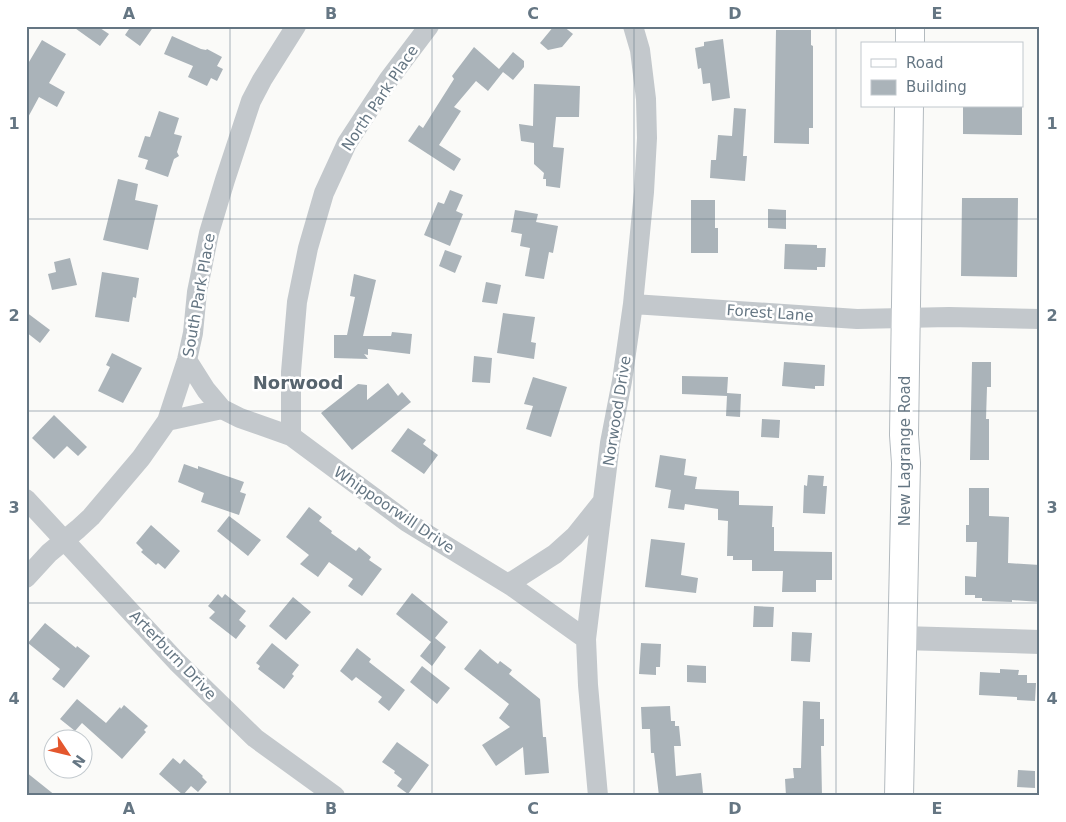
<svg xmlns="http://www.w3.org/2000/svg" width="1066" height="822" font-family="'DejaVu Sans',sans-serif">
  <style>
    .building { fill: #aab3b9 }
    .lines { fill: none; stroke-linecap: round; stroke-linejoin: round }
    .secondary-casing { stroke: #b3babf; stroke-width: 30 }
    .minor { stroke: #c3c8cc; stroke-width: 20 }
    .tertiary { stroke: #c3c8cc; stroke-width: 24 }
    .secondary { stroke: #fff; stroke-width: 28 }
    .grid { fill: none; stroke: #657683; stroke-width: 1; stroke-opacity: 0.55 }
    .labels { text-anchor: middle; dominant-baseline: central; stroke-width: 5; stroke-linejoin: round; paint-order: stroke }
    .street-label { font-size: 15px; fill: #657683; stroke: #fff }
    .quarter-label { font-size: 18px; font-weight: bold; fill: #57646e; stroke: #fff }
    .neatline { fill: none; stroke: #657683; stroke-width: 2 }
    .grid-label { font-size: 16px; text-anchor: middle; font-weight: bold; fill: #657683 }
  </style>
  <rect width="100%" height="100%" fill="#fafaf8"/>
  <path class="building" d="M72,26h25l12,8 -9,12z
    M131,26h23l-14,20 -15,-11z
    M554,26h9l10,8 -11,13 -14,3 -8,-7z
    M776,30h35v15l2,1v82h-4v16l-35,-1z
    M172,36l29,13 5,1 1,-1 15,8 -5,9 6,3 -6,12 -6,-3 -4,8 -19,-9 5,-11 -29,-12z
    M723,39l7,59 -18,3 -2,-18 -7,1 -2,-16 -3,1 -3,-21 9,-2v-4z
    M42,40l24,14 -17,29 16,9 -8,15 -18,-10 -13,24v-54z
    M474,47l25,22 14,-17 11,9v6l-11,13 -10,-8 -15,19 -12,-10 -22,26 7,4 -22,34 22,14 -7,12 -46,-30 11,-16 4,3 31,-49 -2,-3z
    M534,84l46,2 -1,31h-23l-3,30 11,1 -4,40 -14,-2v-7h-3l1,-6 -10,-9v-21l-13,-2 -2,-17 14,2z
    M963,106h59v29l-59,-1z
    M734,108l12,1 -3,47h4l-2,25 -35,-3 1,-18h5l2,-25 14,1z
    M159,111l20,7 -5,16 8,2 -5,16 2,4 -5,3 -6,18 -23,-8 3,-9 -10,-3 7,-21 5,1z
    M118,179l20,5 -3,16 23,5 -10,45 -45,-10z
    M450,190l13,5 -7,16 7,3 -13,32 -26,-11 14,-33 6,2z
    M962,198h56l-1,79 -56,-1z
    M691,200h24v28h3v25h-27z
    M768,209l18,1v19l-18,-1z
    M515,210l23,4 -2,8 22,4 -5,27 -4,-1 -5,27 -19,-3 5,-28 -10,-2 2,-12 -11,-2z
    M785,244l32,1v3h9l-1,19h-8v3l-33,-1z
    M445,250l17,6 -7,17 -16,-7z
    M70,258l7,27 -25,5 -4,-16 8,-2 -2,-10z
    M102,272l37,6 -3,20 -3,-1 -4,25 -34,-5z
    M354,274l22,6 -13,56h28l1,-4 20,2 -2,20 -42,-5v6l-4,-1 4,5 -34,-1v-23h13l8,-38 -5,-1z
    M486,282l15,3 -4,19 -15,-2z
    M26,312l24,18 -10,13 -14,-11z
    M503,313l32,4 -4,25 5,1 -2,16 -37,-6z
    M112,353l30,15 -19,35 -25,-12 12,-24 -4,-2z
    M474,356l18,2 -2,25 -18,-1z
    M784,362l41,3 -1,21h-9v3l-33,-3z
    M972,362h19v25h-4l-1,32h3v41h-19z
    M682,376l46,1 -1,16 14,1 -1,23 -14,-1 1,-20 -45,-2z
    M533,377l34,10 -16,50 -25,-8 7,-23 -9,-2z
    M388,383l10,13 4,-4 9,10 -59,48 -31,-37 37,-29 9,1v15z
    M54,415l33,32 -9,9 -11,-10 -13,13 -22,-21z
    M762,419l18,1 -1,18 -18,-1z
    M408,428l18,12 -3,4 15,11 -14,19 -33,-23z
    M660,455l26,4 -2,16 13,2 -2,12 44,2v14l34,1 -1,21h2v24l58,1v28h-16v12h-34l1,-21h-31v-11h-19v-4h-6l1,-35 -10,-1v-11l-33,-5 -1,6 -16,-2 3,-18 -16,-3z
    M184,464l14,5v-3l46,16 -4,10 6,2 -7,21 -38,-13 3,-9 -26,-11z
    M808,475l16,1 -1,10h4l-2,28 -22,-1 1,-28 3,1z
    M969,488h20v28l20,1 -1,46 32,2v37l-28,-2v2l-30,-1v-3h-7v-3h-10v-19l11,1v-2l1,-33h-11v-17h3z
    M309,507l13,10 -3,4 13,10 -1,2 25,18 3,-4 12,10 -2,3 13,9 -20,27 -14,-10 5,-7 -24,-17 -11,15 -18,-13 9,-9 -23,-18z
    M229,516l32,24 -13,16 -31,-25z
    M151,525l29,26 -15,18 -7,-6 -2,2 -15,-13 2,-2 -7,-7z
    M651,539l34,4 -4,32 17,3 -2,15 -51,-6z
    M412,593l36,29 -13,16 11,9 -14,19 -12,-10 11,-14 -35,-28z
    M218,594l4,4 3,-4 21,17 -7,9 7,6 -10,13 -27,-21 6,-6 -7,-6z
    M293,597l18,15 -25,28 -17,-14z
    M754,606l20,1 -1,20h-20z
    M45,623l31,25 1,-2 13,10 -26,32 -12,-9 8,-10 -32,-26z
    M792,632l20,1 -2,29 -19,-1z
    M272,643l27,22 -7,9 2,2 -10,13 -26,-20 2,-3 -4,-3z
    M641,643l20,1 -1,23h-4v8l-17,-1z
    M357,648l14,11 -2,3 36,28 -16,21 -11,-9 4,-5 -26,-20 -4,4 -12,-10z
    M480,649l18,15 2,-3 12,9 -3,4 31,25 3,38h3l3,36 -24,2 -2,-28 -27,19 -14,-21 28,-18 -11,-9 10,-14 -45,-35z
    M687,665l19,1v17l-19,-1z
    M422,666l28,22 -13,16 -27,-22z
    M1000,669l19,1 -1,5h9v8h9l-1,18 -18,-1v-3l-38,-2 1,-23 20,1z
    M77,699l29,24 14,-16 1,2 3,-4 24,21 -4,4 2,2 -24,27 -40,-36 -7,8 -15,-12z
    M803,701l17,1v17h4v27h-3l1,50h-36l-1,-17 9,-1 -1,-10h8z
    M670,706l1,15h4v5h4l2,20h-7l2,30 25,-3 2,20 -44,3 -5,-43h-3l-1,-24h-8l-1,-22z
    M397,742l32,23 -21,29 -11,-8 5,-7 -8,-6 1,-2 -13,-9z
    M173,758l7,6 4,-5 19,17 -1,1 5,5 -9,10 -7,-6 -8,9 -24,-21z
    M1018,770l17,1v17l-18,-1z
    M26,772l30,24h-30z"/>
  <g class="lines">
    <g class="secondary-casing">
      <path id="secondary" d="M910,44v-18
        M899,796l7,-333 -2,-28 5,-329"/>
    </g>
    <path class="minor" d="M633,304l224,15 92,-2 91,2
      M187,360l19,30 16,19 18,9 51,18 116,86 106,65 73,52
      M167,421l55,-12
      M291,436v-64l6,-70 11,-54 16,-55 23,-50 42,-64 40,-53
      M26,499l151,163 78,76 80,58
      M26,578l23,-25 29,-24 13,-12 50,-59 26,-37 20,-61 6,-27 4,-41 12,-59 16,-53 26,-79 11,-21 34,-54
      M508,584l47,-30 20,-18 28,-35
      M598,796l-10,-111 -2,-46 24,-196 12,-62 11,-77 11,-112 3,-54 -1,-39 -6,-49 -7,-24"/>
    <path class="tertiary" d="M901,638l139,4"/>
    <use href="#secondary" class="secondary"/>
  </g>
  <path class="grid" d="M230,26v770M432,26v770M634,26v770M836,26v770M26,219h1014M26,411h1014M26,603h1014"/>
  <g class="labels">
    <g class="street-label">
      <text transform="translate(380 98) rotate(-56)">North Park Place</text>
      <text transform="translate(199 295) rotate(-80)">South Park Place</text>
      <text transform="translate(770 313) rotate(4)">Forest Lane</text>
      <text transform="translate(617 411) rotate(-81)">Norwood Drive</text>
      <text transform="translate(905 451) rotate(-90)">New Lagrange Road</text>
      <text transform="translate(394 510) rotate(34)">Whippoorwill Drive</text>
      <text transform="translate(173 655) rotate(46)">Arterburn Drive</text>
    </g>
    <g class="quarter-label">
      <text x="298" y="382">Norwood</text>
    </g>
  </g>
  <rect width="1066" height="822" fill="none" stroke="#ffffff" stroke-width="55"/>
  <rect x="861" y="42" width="162" height="65" fill="#ffffff" stroke="#c1c8cd"/>
  <rect x="871" y="59" width="25" height="8" fill="#ffffff" stroke="#c1c8cd"/>
  <text x="906" y="68" font-size="15" fill="#657683">Road</text>
  <rect x="871" y="80" width="25" height="15" fill="#aab3b9" stroke="#c1c8cd"/>
  <text x="906" y="92" font-size="15" fill="#657683">Building</text>
  <g transform="translate(68 754) rotate(125)"><circle r="24" fill="#ffffff" stroke="#c1c8cd"/>
  <path d="M0-4L9 19L0 12L-9 19Z" fill="#e4572e"/>
  <text y="-8" font-size="14" font-weight="bold" text-anchor="middle" fill="#657683">N</text>
  </g>
  <rect x="28" y="28" width="1010" height="766" class="neatline"/>
  <g class="grid-label">
    <text x="129" y="19">A</text>
    <text x="331" y="19">B</text>
    <text x="533" y="19">C</text>
    <text x="735" y="19">D</text>
    <text x="937" y="19">E</text>
    <text x="14" y="129">1</text>
    <text x="1052" y="129">1</text>
    <text x="14" y="321">2</text>
    <text x="1052" y="321">2</text>
    <text x="14" y="513">3</text>
    <text x="1052" y="513">3</text>
    <text x="14" y="704">4</text>
    <text x="1052" y="704">4</text>
    <text x="129" y="814">A</text>
    <text x="331" y="814">B</text>
    <text x="533" y="814">C</text>
    <text x="735" y="814">D</text>
    <text x="937" y="814">E</text>
  </g>
</svg>
